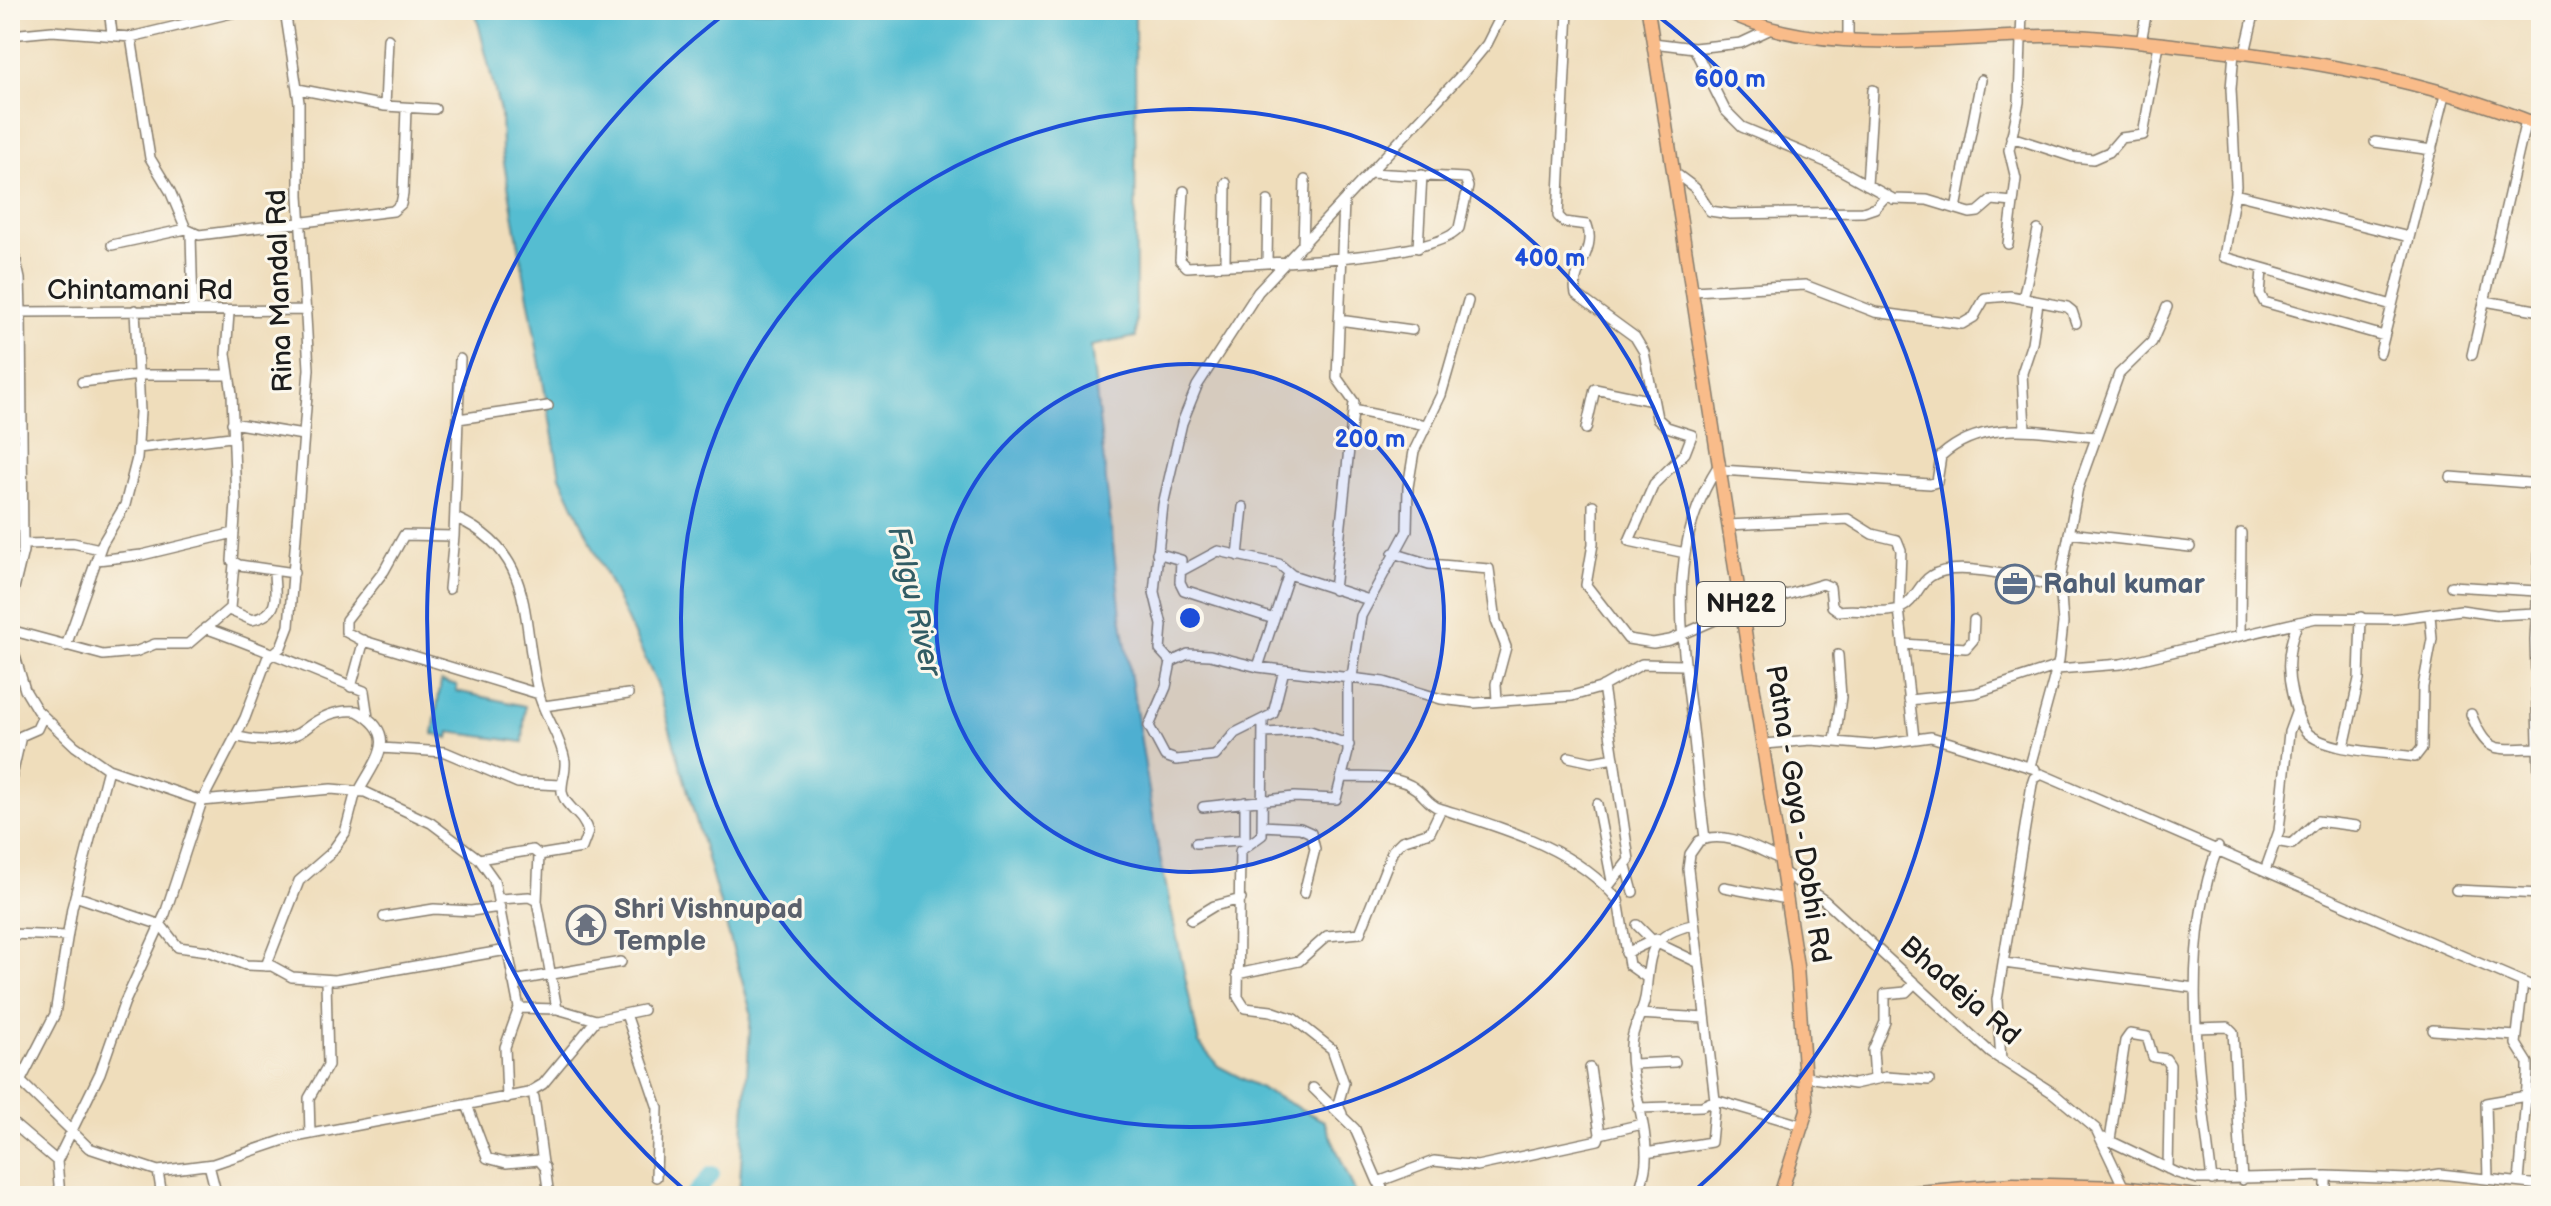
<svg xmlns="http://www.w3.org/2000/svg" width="2551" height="1206" font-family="'Balsamiq Sans',sans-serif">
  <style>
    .water { fill: #54bdd1; stroke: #386c76; stroke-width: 2 }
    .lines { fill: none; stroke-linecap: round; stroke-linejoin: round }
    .river { stroke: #54bdd1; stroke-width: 16 }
    .minor-casing { stroke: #867c6c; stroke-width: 12 }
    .major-casing { stroke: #867c6c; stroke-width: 15 }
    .minor { stroke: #fff; stroke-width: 9 }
    .major { stroke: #f9bc8a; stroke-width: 12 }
    .ring { fill: none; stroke: #1d4ed8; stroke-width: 4 }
    .labels { text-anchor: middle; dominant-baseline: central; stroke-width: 6; stroke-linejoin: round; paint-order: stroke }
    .shield { fill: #fbf7ec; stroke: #5f5e5a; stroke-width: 2 }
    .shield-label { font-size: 26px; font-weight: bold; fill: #1c1c1c }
    .street-label { font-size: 28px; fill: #1c1c1c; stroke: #fbf7ec }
    .service-label { font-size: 28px; font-weight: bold; fill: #4e5e75; stroke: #fbf7ec; text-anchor: start }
    .worship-label { font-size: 28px; font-weight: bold; fill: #5b616d; stroke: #fbf7ec; text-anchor: start }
    .water-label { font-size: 30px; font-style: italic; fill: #325c64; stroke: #fbf7ec }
    .centre { fill: #1d4ed8; stroke: #fbf7ec; stroke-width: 4 }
    .ring-label { font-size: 24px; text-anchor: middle; font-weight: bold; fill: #1d4ed8; stroke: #fbf7ec; stroke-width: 6; stroke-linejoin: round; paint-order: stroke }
  </style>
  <rect width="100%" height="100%" fill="#fbf7ec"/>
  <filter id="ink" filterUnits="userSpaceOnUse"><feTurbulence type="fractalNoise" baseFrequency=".0125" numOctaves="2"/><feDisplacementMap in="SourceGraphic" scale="16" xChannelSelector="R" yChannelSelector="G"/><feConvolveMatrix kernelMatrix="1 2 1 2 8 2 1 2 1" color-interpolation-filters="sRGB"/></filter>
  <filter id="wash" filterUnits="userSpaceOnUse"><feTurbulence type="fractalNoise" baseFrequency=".006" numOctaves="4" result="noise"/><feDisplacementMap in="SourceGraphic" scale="32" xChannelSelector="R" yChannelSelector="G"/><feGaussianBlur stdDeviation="1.8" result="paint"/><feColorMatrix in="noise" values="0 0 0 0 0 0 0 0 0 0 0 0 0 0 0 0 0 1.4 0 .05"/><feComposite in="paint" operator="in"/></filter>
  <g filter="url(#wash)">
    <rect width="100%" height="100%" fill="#efddbb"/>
    <path class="water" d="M475,10h660l1,327 -45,9 30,269 37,232 41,196 19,23 106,55 33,75h-618l12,-184 -94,-328 -97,-208 -58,-324 -1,-36z
      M441,681l16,4 -1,6 69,15 -2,36 -73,-10 -1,6 -16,-4z"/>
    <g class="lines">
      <path class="river" d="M692,1196l20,-22"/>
    </g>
  </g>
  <g filter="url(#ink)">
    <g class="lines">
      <g class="minor-casing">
        <path id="minor" d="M109,10l3,23
          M1504,10l-17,34 -23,28 -206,220 -61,94 -15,37 -19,82 -9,87 8,33 -2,25 11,12 17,-8 22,1 48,12 126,15 57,17 34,4 97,-7 28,-8 42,-24 41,1
          M1568,10l-10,206 6,6 23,3c10,26 -17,45 -11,69l59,43 9,15 13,66 10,9 25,8 -7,18 -31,31 -25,57 56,12
          M1848,10v28
          M10,35l42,-4 79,6 113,-27
          M131,37l19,121 20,33 16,38
          M2141,42l6,-32
          M1653,43l41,5 31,62 17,17 84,35 67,37 34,1 43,13 8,-1 14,-12 21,2
          M1694,48l47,-5 28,-13
          M2234,52l-3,37 5,97 -12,71 168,48
          M2245,53l10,-43
          M298,89l87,17 50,3
          M385,106l3,-67
          M2011,137l62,20 20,2 16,-7 12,-14 22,-3 16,-91
          M2375,142l57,8
          M1675,173l20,15 15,23 20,3 133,-2 12,-4 12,-13
          M1867,185l6,-95
          M1184,191l-4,69 7,7c46,-3 250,-6 272,-39l9,-41 -3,-9 -95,-5
          M2235,194l174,43
          M1956,209l25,-129
          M10,233l10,46 1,33 2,239 -13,54
          M191,234l2,77
          M2008,244l8,-65 -7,-29 10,-48 3,-92
          M112,245l74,-16 13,6 194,-24 8,-7 2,-10 3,-86
          M1303,245l2,-65
          M1418,248l4,-73
          M1267,262l1,-61
          M1225,264l1,-81
          M2262,270l-2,24 4,8 120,34
          M1693,291l112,-6 70,27 87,12 12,-7 11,-19 25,-2 57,11 5,4 4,12
          M2023,299l15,-69
          M2485,301l56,10
          M21,312l286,-2
          M229,313l-3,41 6,40 4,108 -4,59 7,4 55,8
          M1339,320l73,10
          M2380,353l65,-258
          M2472,355l54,-235
          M460,359l-6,177 -50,-1 -20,36 -38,49v12l15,8 178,54
          M82,382l57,-7h89
          M1353,410l73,15
          M458,419l90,-13
          M232,423l71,12
          M1586,429l9,-40 58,12
          M2025,429l-3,-56 10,-30 6,-40
          M138,448l93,-11
          M1721,470l209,14 7,-2 4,-26c43,-40 103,-23 155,-19
          M2451,477l90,7
          M1593,505v39l-7,41 42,54 25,4 17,-3 72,-32 81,-24 7,3 2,19 7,5c19,-3 44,4 62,-3 14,-6 17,-24 30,-32 27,-18 99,5 129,12
          M456,518c84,37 63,108 84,180 7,22 21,40 25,63 1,11 -4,21 -3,31 3,16 21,21 26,40l-6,16 -43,7 -2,46
          M2541,524l-6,116 6,203
          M1728,525l120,-6 24,15 25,6 4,10 -2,59 15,129
          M2069,533l121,14
          M24,544l49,-1 27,6
          M1157,553l24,7 -1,22 4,8 90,29
          M1393,553l36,11 60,5 7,52 10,26 -10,37 1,17
          M1238,556l5,-49
          M97,560l45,-5 92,-22
          M1181,571l37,-20 61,13 13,11 77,25
          M2451,586l86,5
          M449,589l5,-53
          M1334,590l20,-188 -17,-24 7,-177
          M229,610l23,10c31,-7 22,-26 22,-49
          M2298,622c-10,23 -12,47 -6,72 3,11 5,25 12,35 16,23 83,23 111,28l7,-9 1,-61 9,-48 -2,-25
          M205,628c55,19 106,42 159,63l4,27
          M10,630l93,25 32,-3 20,-8h33l42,-36 4,-44
          M2240,636l1,-103
          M10,639l15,51 12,20 38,36 33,23 94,32 129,-12 34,3 66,31 48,36 15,21 25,128 -14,39 2,51
          M1903,644l63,4 7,-8 1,-20
          M66,646l36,-102 23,-39 12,-47 3,-46 -5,-102
          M1171,662l-5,25 -17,39 16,30 11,4 39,-4 20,-23 38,-19 11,-44
          M1258,667l31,-94
          M2057,669l64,-5 195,-46 77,1 68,-9 35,5 40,-2
          M1352,677l9,-61 46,-85 1,-44 6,-36 27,-56 27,-94
          M1603,686l26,174 -22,28
          M351,687l13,-47
          M1909,700l67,-7 82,-27
          M544,706l84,-12
          M2471,714c17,43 25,34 67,34
          M1263,720l-1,115 -22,16 -2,146 7,11 26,3 23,8 38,30 12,34 -6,21 4,10
          M1263,733l47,-2 39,14
          M236,736c19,6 52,7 69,-7 15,-12 31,-20 52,-18 43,24 20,47 2,80
          M1835,741l6,-44 -3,-42
          M1765,744l46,-4 60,5 60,-8 104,32
          M2344,747l15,-68 2,-62
          M381,748l64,4 73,31 44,2
          M1569,757l23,5 22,-4
          M2030,766l29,-106 4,-37 -3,-42 18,-93 41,-114 33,-32 15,-35
          M1344,777c23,1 53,-3 72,12 8,6 13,16 23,19 63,20 135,39 179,92l11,65 17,12
          M10,785l11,-49 16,-7 6,-13
          M1245,802v38
          M1597,804l15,77
          M1203,807l91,-10 42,2 12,-47v-76
          M1262,826l38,2 11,5 4,16 -11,44
          M1705,838c-5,-36 -8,-72 -12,-109 -11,-94 -29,-180 27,-266
          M2275,841l17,3 25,-23 39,5
          M1196,843l43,-3 9,3
          M479,859l54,-9 6,5
          M1782,860c-24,-10 -56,-31 -83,-19l-9,13 -2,15 27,231 89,26
          M1626,866l7,26
          M2266,868l13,-37 10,-99 8,-22
          M1783,872l42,29 166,152 62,40 43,36 28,59
          M1724,887l63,12
          M2456,890l85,4
          M75,896l86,29 17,22 30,4 38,14 26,1 20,11 43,3 172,-30
          M499,899l30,-2 8,4 20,108 39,11 47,-10
          M384,917l50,-8 37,2 29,-4
          M1191,920l23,-14 27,-7
          M1637,925l16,16 44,21
          M10,934l57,2
          M1626,953l30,-14
          M2004,963l191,25
          M266,966l33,-85 31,-27 15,-21 11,-42
          M1237,974l62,-13 28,-25 33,-3 33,-83 9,-9 28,-9 11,-23
          M513,981l108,-19
          M2539,988l2,-13
          M519,1008l38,1
          M626,1014l32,94 -2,69
          M1639,1014l66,4
          M2196,1028l32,-1 5,5 9,148
          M2433,1030l83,6
          M2001,1060l-4,-60 35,-216 2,-6 7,-4 500,216
          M1633,1064l42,-2
          M10,1071l79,77 69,23 55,-7 77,-26 238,-45 15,-9 53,-64
          M1807,1077l47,7 32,-7 43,3
          M1875,1079l-2,-29 12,-28v-28l21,-2 9,-9
          M21,1080l34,-66 17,-106 36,-139
          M1313,1088l42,41 23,53 10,14
          M534,1097l9,66
          M467,1105l20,53 19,5 33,-3 6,7 4,29
          M1638,1108l64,-2 13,-6 -4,42 -65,11
          M10,1121l47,40
          M310,1134l-1,-36 19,-33 -2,-85
          M1600,1134l42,-10
          M2104,1138l73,35 21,6 128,-3v20
          M2110,1140l15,-99 5,-7 17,3 6,20 13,2 4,6 -2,104
          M209,1165l8,31
          M158,1171l4,25
          M2326,1176l83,3 31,-5 101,11
          M2488,1179l-2,-76 40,-7
          M2212,1180c-13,-106 -33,-230 6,-333
          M1378,1182l56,-21 43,5 121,-26 2,-6 -10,-66
          M2519,1182l9,-108v-11l-12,-19 7,-62
          M60,1196l-3,-35 43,-88 24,-69 41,-90 37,-113 43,-83 22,-59 14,-12 8,-21 20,-257 -10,-174v-93l-14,-92
          M1638,1196c3,-12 8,-24 8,-36 2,-38 -17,-76 -15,-115 1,-19 14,-35 15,-53 4,-39 3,-57 46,-67"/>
      </g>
      <g class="major-casing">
        <path id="major" d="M1648,10l149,956 10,144 -25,79 3,7
          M1725,10c93,52 243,23 347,26 36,1 72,6 109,10 122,12 245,33 360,80
          M1869,1196l144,-12 108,3 77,9
          M2041,1196h17"/>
      </g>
      <use href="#minor" class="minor"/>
      <use href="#major" class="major"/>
    </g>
  </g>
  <circle cx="1190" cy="618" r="254" fill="#1d4ed8" fill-opacity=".12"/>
  <g class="ring">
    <circle cx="1190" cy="618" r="254"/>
    <circle cx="1190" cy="618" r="509"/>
    <path d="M689 1194A763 763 0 0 1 726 13M1654 13A763 763 0 0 1 1691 1194"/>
  </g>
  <defs>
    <g id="office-ring" transform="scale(2)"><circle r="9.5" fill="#fbf7ec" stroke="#5c6f8a" stroke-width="1.5"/><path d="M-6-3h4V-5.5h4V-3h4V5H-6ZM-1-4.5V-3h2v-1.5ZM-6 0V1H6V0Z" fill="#5c6f8a"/></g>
    <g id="temple-ring" transform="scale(2)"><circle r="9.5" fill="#fbf7ec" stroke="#6b7280" stroke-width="1.5"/><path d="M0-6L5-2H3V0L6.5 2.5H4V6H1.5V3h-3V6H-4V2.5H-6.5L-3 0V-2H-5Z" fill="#6b7280"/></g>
  </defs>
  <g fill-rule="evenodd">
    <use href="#office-ring" x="2015" y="584"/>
    <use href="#temple-ring" x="586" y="925"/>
  </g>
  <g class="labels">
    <rect class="shield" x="1697" y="582" width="88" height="44" rx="6"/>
    <g class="shield-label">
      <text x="1741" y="604">NH22</text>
    </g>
    <g class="street-label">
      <text x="140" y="290">Chintamani Rd</text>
      <text transform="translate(280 291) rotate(-92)">Rina Mandal Rd</text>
      <text transform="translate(1798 814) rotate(81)">Patna - Gaya - Dobhi Rd</text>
      <text transform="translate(1960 991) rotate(41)">Bhadeja Rd</text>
    </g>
    <g class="service-label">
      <text x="2043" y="584">Rahul kumar</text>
    </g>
    <g class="worship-label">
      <text x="614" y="909">Shri Vishnupad<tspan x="614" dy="32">Temple</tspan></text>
    </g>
    <g class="water-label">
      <text transform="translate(914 601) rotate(77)">Falgu River</text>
    </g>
  </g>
  <circle cx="1190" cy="618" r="12" class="centre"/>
  <g class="ring-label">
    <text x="1730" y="87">600 m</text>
    <text x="1550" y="266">400 m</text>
    <text x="1370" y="447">200 m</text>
  </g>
  <rect width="2551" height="1206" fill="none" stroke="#fbf7ec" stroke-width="40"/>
</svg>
